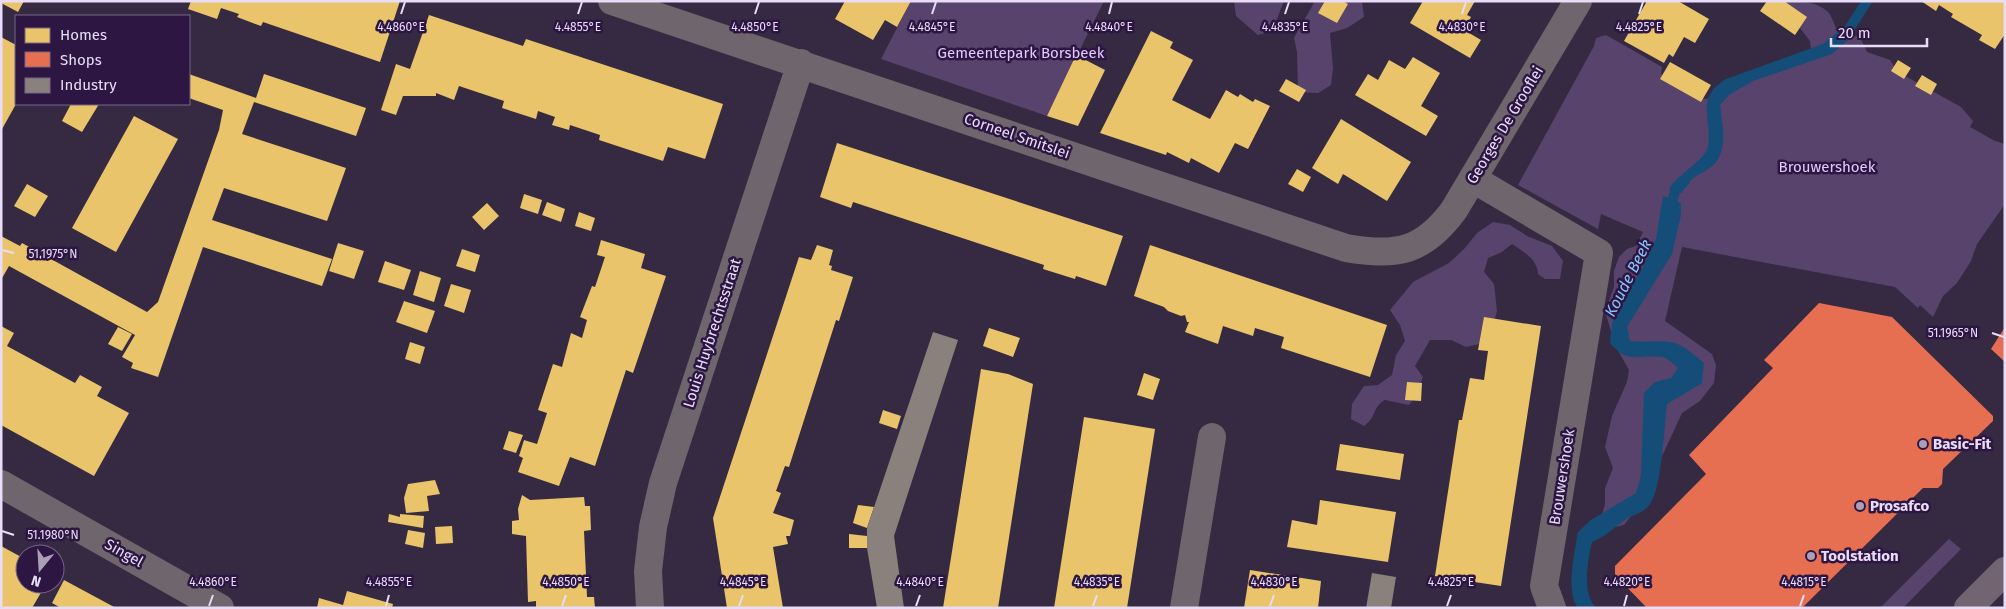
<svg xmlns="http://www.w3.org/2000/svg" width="2006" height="609" font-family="'Fira Sans',sans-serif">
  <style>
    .green { fill: #58436d }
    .water { fill: #134d78 }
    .homes { fill: #e9c46a }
    .shops { fill: #e76f51 }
    .industry { fill: #8a817c }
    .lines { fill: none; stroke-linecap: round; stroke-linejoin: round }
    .stream { stroke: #134d78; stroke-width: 10 }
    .minor { stroke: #6f656c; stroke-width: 28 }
    .major { stroke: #726571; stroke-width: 28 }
    .ticks { fill: none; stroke: #e9dcf8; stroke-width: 2 }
    .poi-dot { fill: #aa9eb8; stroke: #2d1641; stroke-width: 2 }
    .labels { text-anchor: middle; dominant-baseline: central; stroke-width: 5; stroke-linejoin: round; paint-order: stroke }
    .park-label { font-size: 15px; fill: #e1c8fd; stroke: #2d1641 }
    .street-label { font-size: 15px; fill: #e9dcf8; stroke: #2d1641 }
    .poi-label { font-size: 15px; font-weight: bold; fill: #e9dcf8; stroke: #2d1641; text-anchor: start }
    .water-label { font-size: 16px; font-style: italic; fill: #86c5fc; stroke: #2d1641 }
    .ticks-label { font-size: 12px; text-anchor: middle; fill: #e9dcf8; stroke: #2d1641; stroke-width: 5; stroke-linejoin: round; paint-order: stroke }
  </style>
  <rect width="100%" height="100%" fill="#362a42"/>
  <path class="green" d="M911,1h193l-57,115 -166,-57z
    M1234,1h50l-12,30 -14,4 -22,-19z
    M1315,1h47l2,16 -17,11 -17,5 3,35 -2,17 -13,8 -20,-1 -1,-40 -3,-14z
    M1779,1c17,0 38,-1 50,12 4,5 5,14 11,21l20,3 7,15 23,8 8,12 63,35 12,14 -3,6 25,14 10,3v60l-28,40 -6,17 -14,22 -14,13 -10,21 -13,-12 -2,3 -23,-21 -213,-40 -17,74 47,33 4,11 -2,18 -14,18 -18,12 -43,93 -15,19 -14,3 -9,-10 4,-14v-16l8,-20 -8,-21 7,-31 15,-34 2,-12 -14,-25 -10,-34 9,-24v-16l5,-14 8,-8 9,-3 7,-14 -42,-18 -3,15 -80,-44 76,-139 2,-8 10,-3 56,32 -1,7 37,24 9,1 12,-13 35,-6 58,-20 -2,-19z
    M1493,222l17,3 17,11 25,10 11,15 -3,18h-15l-7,-5c-1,-15 -14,-22 -26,-30l-10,8 -14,6 -4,14 10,12 3,27 -8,31 -23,5 -15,-7h-21l-15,26 8,11 -7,19 -7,9 -24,-5c-13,7 -8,17 -21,26l-13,-7 1,-15 12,-18 14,-1 14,-10 4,-20 9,-14 -5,-16 -10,-15 23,-28 36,-19 16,-15 12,-15z
    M1949,539l12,10 -58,59h-23z"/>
  <path class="water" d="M1861,1h12l-25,39 -16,14 -79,27 -24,14 -9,10c2,17 7,39 -2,54 -7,14 -30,15 -36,34l-13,-4c8,-15 37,-29 39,-43 4,-29 -13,-48 18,-67l97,-35 22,-18z
    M1663,196l18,7v12l-9,39 -45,73 3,14c14,2 27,-1 40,1 12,1 25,14 34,21l-2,20 -35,21c-3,22 -5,84 -17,100 -6,9 -16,10 -25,16 -12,8 -20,17 -33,22 -4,17 -11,54 5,66h-19c-13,-16 -3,-57 0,-76l13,-12 45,-27 5,-17 3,-83 11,-11 16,-4 7,-10c-4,-4 -11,-10 -16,-11 -24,-3 -34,8 -52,-14l2,-20 11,-25 20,-31 13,-28z"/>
  <path class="homes" d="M1,1h23l-6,11 -17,-9z
    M191,1h209l-20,61 -117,-40 -2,4 -24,-9 2,-3 -18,-6 -4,11 -29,-10z
    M845,1h66l-14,26 -12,-7 -12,20 -38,-21z
    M1325,1h18l5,3 -11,19 -19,-10z
    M1423,1h52l-8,14 4,2 -7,13 17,10 -11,18 -60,-35z
    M1647,1h31l31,18 -14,24 -11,-6 -11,20 -4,-3 -5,9 -40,-22z
    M1767,1h17l23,16 -12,18 -35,-24z
    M1921,1h84v33l-10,15 -16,-9 3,-5 -31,-18 2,-3 -14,-9 -3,6z
    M429,15l94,31 3,-7 197,65 -18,55 -37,-12 -5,14 -64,-21 1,-5 -30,-10 -1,5 -17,-5 3,-8 -17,-6 -2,8 -34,-11 2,-7 -45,-15 -5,14 -18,-7v3h-33l-7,19 -15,-5 15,-46 14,5z
    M1151,31l22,11 -3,6 23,12 -21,40 38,19 16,-29 12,7 2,-3 13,8 2,-3 15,7 -22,43 -13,-6 -16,30 -28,-15 -2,5 -22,-11 -1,3 -66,-22z
    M1,37l15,8v59l-15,27z
    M1076,55l29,15 -27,56 -31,-10z
    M1413,57l27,16 -19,33 17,10 -12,20 -71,-41 13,-21 10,6 11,-20 16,9z
    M1898,60l13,8 -7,11 -13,-8z
    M1670,62l41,23 -10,17 -41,-23z
    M189,74l67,24 8,-24 102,34 -10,28 -102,-34 -12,32 104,34 -19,53 -103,-33 -12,32 120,39 -10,27 -119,-39 -45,130 -27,-9 2,-5 -11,-6 13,-22 -126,-69 -8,14v-44l19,10 2,-3 125,69 11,-10 61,-172 4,-20 -34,-12z
    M1922,75l15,9 -6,11 -16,-9z
    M1286,79l20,11 -7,12 -20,-11z
    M71,104h28l-17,28 -20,-11z
    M134,116l44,23 -62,113 -44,-24z
    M1341,119l70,43 -24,39 -44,-27 -5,10 -26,-16z
    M837,143l286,93 -17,50 -30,-10 -1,3 -32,-10 1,-4 -191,-63 -2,6 -31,-11z
    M1297,169l14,8 -8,15 -15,-8z
    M27,184l21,12 -13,21 -21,-11z
    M524,194l18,6 -4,14 -18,-6z
    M547,202l18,7 -4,13 -19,-7z
    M487,203l12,13 -15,14 -12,-13z
    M579,212l16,6 -4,13 -16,-5z
    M601,240l44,14 -4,14 25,8 -33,97 -7,-3 -31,96 -25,-9 -11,29 -41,-14 5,-14 -4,-2 5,-16 13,4 10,-31 -9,-3 15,-46 9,3 9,-34 11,5 5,-18 -7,-3 12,-31 3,1 10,-30 -8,-2z
    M338,243l26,8 -10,28 -25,-8z
    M817,245l16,5 -4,15 3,1 -1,4 22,7 -14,44 -3,-1 -47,147 -4,-1 -9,25 5,2 -8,20 21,7 -4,16h-4l2,8 -15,3 10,61h-56l-14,-90 86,-261 12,3z
    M1150,245l237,80 -17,52 -89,-29 3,-11 -29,-9 -2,8 -30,-10 -5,18 -33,-12 4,-10h-2l-2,-7 -4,1 -13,-5 -4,-4 -30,-11z
    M462,249l18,6 -5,17 -19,-6z
    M385,261l26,9 -7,20 -26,-8z
    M420,271l21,7 -7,24 -21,-7z
    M451,284l20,6 -7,23 -20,-7z
    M404,301l31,10 -8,22 -31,-11z
    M1484,317l57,9 -40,260 -66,-10 24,-156h3l8,-42 14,2 4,-29 -10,-1z
    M1,326l13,7 -7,13 68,37 5,-8 22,12 -5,9 32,17 -35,63 -93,-51z
    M118,327l14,7 -10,17 -14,-7z
    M989,328l31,10 -7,19 -30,-11z
    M410,342l15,5 -5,17 -15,-5z
    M981,369l27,5 25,10 -35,224h-55z
    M1144,373l16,6 -7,21 -16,-5z
    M1407,382l15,1 -1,18 -16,-1z
    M883,410l18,6 -4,13 -18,-6z
    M1084,417l71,12 -28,179h-73z
    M509,431l14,4 -7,18 -13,-4z
    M1340,444l64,10 -4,26 -64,-10z
    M435,480l5,14 -13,2 2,15 -23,2 -2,-15 4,-14z
    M522,495l8,5 54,-3 1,9h5l1,24 -7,1 3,66h7l1,11h-59v-7l-8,1 -2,-66 -14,-2v-13l7,-1 -1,-11z
    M1320,500l76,12 -8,50 -101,-15 5,-27 25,5z
    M858,505l16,2 -7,21 -14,-5z
    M389,514l11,3v-3l24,2 -1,12 -35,-6z
    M452,526l1,17 -17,1 -1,-17z
    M408,530l17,3 -2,15 -18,-4z
    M849,534l18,2v12h-18z
    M1,546l24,13v25h21l-14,24h-31z
    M1250,570l71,11 -3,27h-74z
    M64,580l52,28h-55l-9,-5z
    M347,591l46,13 -1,4h-75l2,-10 24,7z"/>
  <path class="shops" d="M1819,303l73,14 101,99v5l-50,48 -1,15 -4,4h-15l-121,120h-155l-32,-33v-9l91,-92 -17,-19 84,-87 -9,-8z
    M2005,327v35l-14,-13z"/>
  <path class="industry" d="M933,332l25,8 -64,196 10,72h-27l-10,-60v-20z
    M1372,573l24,4 -5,31h-25z"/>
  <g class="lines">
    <path class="stream" d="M1670,212l5,-21 10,-10"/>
    <path class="minor" d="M612,1l734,247c50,9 77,4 108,-38l124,-209
      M1473,179l126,74 -55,333 8,22
      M1,484l219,124
      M650,608l-2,-37 5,-44 10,-44 138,-420
      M1184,608l28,-171"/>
    <path class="major" d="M1968,608l37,-37"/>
  </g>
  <path class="ticks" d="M401,14l4,-12M578,14l4,-12M755,14l4,-12M932,14l4,-12M1109,14l3,-12M1285,14l4,-12M1462,14l4,-12M1639,14l4,-12M2,250l12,3M1992,333l12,4M2,531l12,4M209,606l4,-11M386,606l3,-11M562,606l4,-11M739,606l4,-11M916,606l4,-11M1093,606l4,-11M1270,606l4,-11M1447,606l4,-11M1624,606l3,-11M1800,606l4,-11"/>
  <g class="poi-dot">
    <circle cx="1923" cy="444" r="5"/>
    <circle cx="1860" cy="506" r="5"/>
    <circle cx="1811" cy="556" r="5"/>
  </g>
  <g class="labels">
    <g class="park-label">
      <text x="1021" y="53">Gemeentepark Borsbeek</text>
      <text x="1827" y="167">Brouwershoek</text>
    </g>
    <g class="street-label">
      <text transform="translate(1505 125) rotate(-59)">Georges De Grooflei</text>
      <text transform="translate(1017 136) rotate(19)">Corneel Smitslei</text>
      <text transform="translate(712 333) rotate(-72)">Louis Huybrechtsstraat</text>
      <text transform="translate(1562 477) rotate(-81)">Brouwershoek</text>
      <text transform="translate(124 553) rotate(29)">Singel</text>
    </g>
    <g class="poi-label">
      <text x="1933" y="444">Basic-Fit</text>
      <text x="1870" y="506">Prosafco</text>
      <text x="1821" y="556">Toolstation</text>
    </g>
    <g class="water-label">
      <text transform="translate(1628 278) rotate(-63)">Koude Beek</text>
    </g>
  </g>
  <g class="ticks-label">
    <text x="401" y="31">4.4860°E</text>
    <text x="578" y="31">4.4855°E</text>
    <text x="755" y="31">4.4850°E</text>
    <text x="932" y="31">4.4845°E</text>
    <text x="1109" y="31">4.4840°E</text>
    <text x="1285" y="31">4.4835°E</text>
    <text x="1462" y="31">4.4830°E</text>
    <text x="1639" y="31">4.4825°E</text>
    <text x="53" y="258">51.1975°N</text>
    <text x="1953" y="337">51.1965°N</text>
    <text x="53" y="539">51.1980°N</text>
    <text x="213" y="586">4.4860°E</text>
    <text x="389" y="586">4.4855°E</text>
    <text x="566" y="586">4.4850°E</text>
    <text x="743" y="586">4.4845°E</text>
    <text x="920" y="586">4.4840°E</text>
    <text x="1097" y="586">4.4835°E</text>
    <text x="1274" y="586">4.4830°E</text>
    <text x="1451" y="586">4.4825°E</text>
    <text x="1627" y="586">4.4820°E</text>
    <text x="1804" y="586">4.4815°E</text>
  </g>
  <rect width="2006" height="609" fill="none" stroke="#e9dcf8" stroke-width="5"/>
  <rect x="15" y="15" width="175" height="90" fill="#2d1641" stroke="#78658a"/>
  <rect x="25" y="28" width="25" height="15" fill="#e9c46a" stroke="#78658a"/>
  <text x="60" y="40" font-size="15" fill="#e9dcf8">Homes</text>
  <rect x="25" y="52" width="25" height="15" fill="#e76f51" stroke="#78658a"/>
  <text x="60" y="65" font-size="15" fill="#e9dcf8">Shops</text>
  <rect x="25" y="78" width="25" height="15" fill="#8a817c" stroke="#78658a"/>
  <text x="60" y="90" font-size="15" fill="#e9dcf8">Industry</text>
  <g transform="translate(40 569) rotate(198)"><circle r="24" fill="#2d1641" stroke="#78658a"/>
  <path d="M0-4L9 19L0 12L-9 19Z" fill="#aa9eb8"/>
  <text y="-8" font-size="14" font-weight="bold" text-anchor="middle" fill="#e9dcf8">N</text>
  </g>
  <path d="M1831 38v8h96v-8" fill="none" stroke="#e9dcf8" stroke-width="2.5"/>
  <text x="1838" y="38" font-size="15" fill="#e9dcf8" stroke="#2d1641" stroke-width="4" paint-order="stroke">20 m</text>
</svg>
